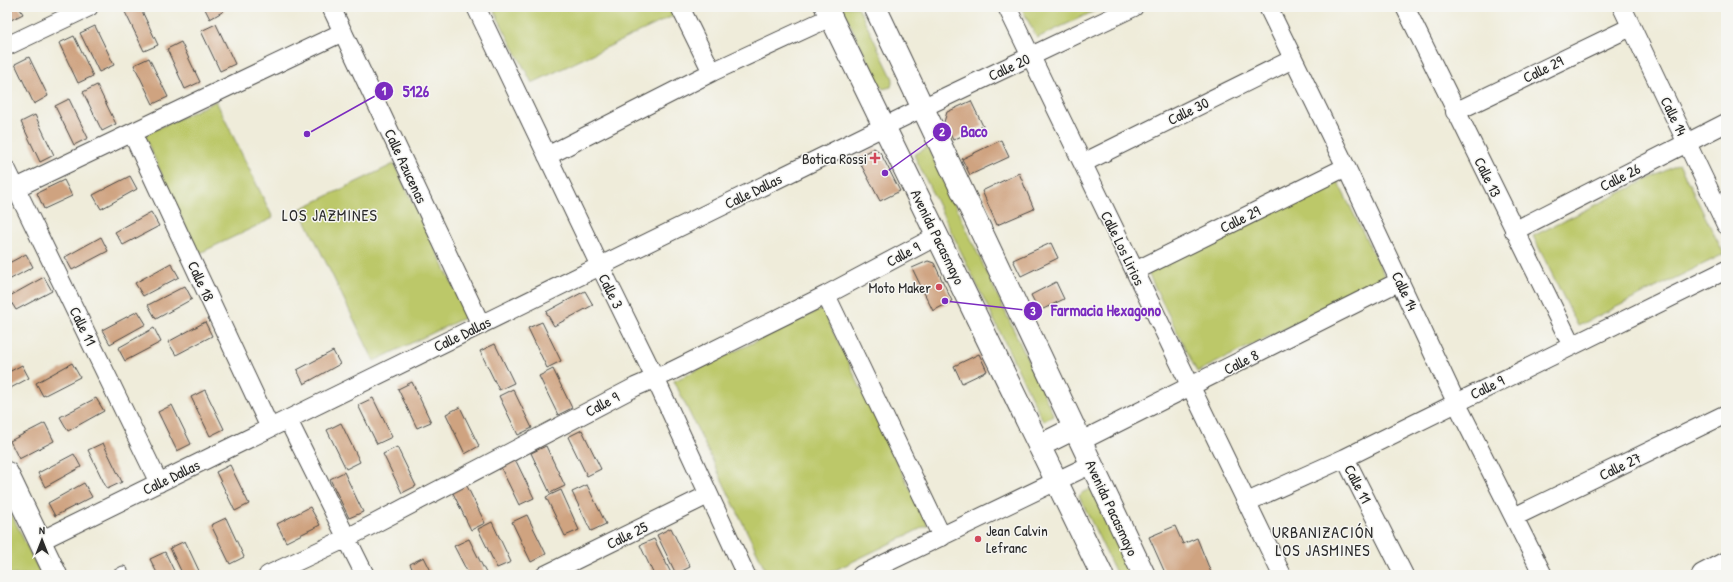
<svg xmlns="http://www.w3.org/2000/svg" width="1733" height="582" font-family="'Patrick Hand',sans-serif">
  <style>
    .green { fill: #bcc869; stroke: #747a4a }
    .building { fill: #cfa380 }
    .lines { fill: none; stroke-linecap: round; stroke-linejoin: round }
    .lane-casing { stroke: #484845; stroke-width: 11 }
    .street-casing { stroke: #484845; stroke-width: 20 }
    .secondary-casing { stroke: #484845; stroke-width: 24 }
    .primary-casing { stroke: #484845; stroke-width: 24 }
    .lane { stroke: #fff; stroke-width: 9 }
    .street { stroke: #fff; stroke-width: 18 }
    .secondary { stroke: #fff; stroke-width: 22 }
    .primary { stroke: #fff; stroke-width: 22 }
    .poi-dot { fill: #d1495b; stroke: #f6f6f2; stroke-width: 1.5 }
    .labels { text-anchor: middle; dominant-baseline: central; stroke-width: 3; stroke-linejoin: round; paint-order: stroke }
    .street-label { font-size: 15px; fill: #2b2b2b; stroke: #f6f6f2 }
    .poi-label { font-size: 15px; fill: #2b2b2b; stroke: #f6f6f2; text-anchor: end }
    .neighbourhood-label { font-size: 16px; letter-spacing: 1px; fill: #2b2b2b; stroke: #f6f6f2 }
    .leader { fill: none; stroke: #7b2cbf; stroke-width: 1.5 }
    .callout-dot { fill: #7b2cbf; stroke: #f6f6f2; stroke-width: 1.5 }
    .mark-label { font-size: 12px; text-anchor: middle; font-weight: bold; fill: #fff }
    .callout-label { font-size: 16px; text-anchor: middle; font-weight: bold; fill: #7b2cbf; stroke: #f6f6f2; stroke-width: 3; stroke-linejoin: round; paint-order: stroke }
  </style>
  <rect width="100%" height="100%" fill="#f6f6f2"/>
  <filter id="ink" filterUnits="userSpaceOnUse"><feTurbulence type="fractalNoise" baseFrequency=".025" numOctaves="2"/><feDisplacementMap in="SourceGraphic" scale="8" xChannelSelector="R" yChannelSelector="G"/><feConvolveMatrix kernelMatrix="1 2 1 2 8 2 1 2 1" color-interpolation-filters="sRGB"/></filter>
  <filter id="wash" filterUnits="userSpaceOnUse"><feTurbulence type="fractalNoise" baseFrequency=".012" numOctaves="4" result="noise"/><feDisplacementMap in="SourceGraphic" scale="16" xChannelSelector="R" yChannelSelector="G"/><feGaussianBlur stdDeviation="0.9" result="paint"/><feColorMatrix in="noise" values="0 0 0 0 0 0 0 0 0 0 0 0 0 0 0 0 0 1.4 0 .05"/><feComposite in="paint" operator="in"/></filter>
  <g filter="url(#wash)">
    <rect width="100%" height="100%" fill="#efecda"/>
    <path class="green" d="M492,7h179l4,8 -143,68z
      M842,7h16l35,72 -2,8 -8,2 -4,-5z
      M1021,7h82l-66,31z
      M216,101l57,117 -75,36 -54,-119z
      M928,147l126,269 -11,5 -129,-266z
      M394,164l74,152 -94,45 -74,-152z
      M1679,164l45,90 -146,72 -45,-90z
      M1337,180l49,99 -189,93 -49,-99z
      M822,309l106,216 -103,50h-57l-94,-194z
      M1091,489l46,86h-20l-38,-79 4,-4z
      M7,505l34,70h-34z"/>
    <g id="blocks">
      <path class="building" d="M7,7h12l4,7 -14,7z
        M135,7h5l18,38 -14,6 -19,-39z
        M204,7h18l2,4 -14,8z
        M216,24l19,40 -15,7 -19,-40z
        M95,26l19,39 -15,7 -19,-39z
        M74,36l19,40 -15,7 -19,-40z
        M181,42l19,40 -15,7 -18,-40z
        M29,57l19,39 -14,8 -19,-40z
        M149,58l19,39 -15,7 -19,-39z
        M97,85l19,39 -14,7 -19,-39z
        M69,99l19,39 -14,7 -19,-39z
        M971,101l12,25 -30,14 -9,-18 3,-10z
        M35,115l19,40 -14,7 -19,-40z
        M1001,140l8,17 -39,18 -8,-16z
        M874,148l6,4 20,39 -20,10 -23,-44z
        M1019,173l15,36 -37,16 -15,-34z
        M130,176l7,13 -36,20 -8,-14z
        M64,180l8,16 -28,13 -7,-16z
        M151,212l8,14 -36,19 -8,-13z
        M101,237l7,14 -36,19 -7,-13z
        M1051,243l7,15 -37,18 -8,-16z
        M26,254l7,13 -26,14v-17z
        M928,261l6,2 18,38 -19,10 -21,-43z
        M171,263l8,14 -36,19 -8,-13z
        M44,277l8,14 -36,19 -8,-13z
        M1056,282l8,17 -25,12 -8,-16z
        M185,286l7,13 -36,20 -8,-14z
        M585,291l8,14 -39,21 -8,-14z
        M138,311l8,13 -36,20 -8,-14z
        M205,322l7,14 -36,19 -8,-13z
        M542,322l19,39 -14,7 -19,-40z
        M154,328l7,14 -36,19 -7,-13z
        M495,344l19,39 -15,7 -19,-39z
        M333,351l7,13 -36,20 -7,-14z
        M979,354l8,17 -25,12 -8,-17z
        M72,363l8,14 -37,19 -7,-13z
        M22,365l7,13 -22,12v-17z
        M553,369l19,39 -14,7 -19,-39z
        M412,382l19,40 -14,6 -19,-39z
        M513,389l19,39 -14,7 -19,-39z
        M205,390l19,39 -14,7 -19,-39z
        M96,398l8,13 -36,20 -8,-14z
        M373,398l19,39 -15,7 -19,-39z
        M172,405l19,39 -14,7 -19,-39z
        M460,407l19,39 -14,8 -19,-40z
        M45,423l9,18 -35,18 -9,-18z
        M341,423l19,39 -14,7 -19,-39z
        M582,430l19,39 -14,7 -19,-39z
        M103,443l19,39 -15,7 -19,-39z
        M546,446l19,40 -15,7 -19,-40z
        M397,447l19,39 -14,7 -19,-39z
        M74,454l7,13 -36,20 -7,-14z
        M515,459l19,39 -15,7 -19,-39z
        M230,465l19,39 -14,7 -19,-39z
        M344,472l19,40 -14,6 -19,-39z
        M84,483l8,14 -37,19 -7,-13z
        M466,484l19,39 -14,7 -19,-39z
        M587,485l19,39 -15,7 -19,-39z
        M561,490l18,40 -14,6 -19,-39z
        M310,507l10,18 -34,17 -9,-18z
        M527,515l19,39 -15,8 -19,-40z
        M226,518l18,39 -14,7 -19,-39z
        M492,522l19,40 -14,6 -19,-39z
        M1175,526l8,18 14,-6 15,37h-46l-17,-38z
        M671,528l19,39 -14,7 -19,-39z
        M469,539l18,36h-18l-15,-29z
        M654,539l18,36h-18l-14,-30z
        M185,541l16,34h-18l-13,-27z
        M165,552l11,23h-18l-8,-16z
        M424,557l9,18h-18l-5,-11z"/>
    </g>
  </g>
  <g filter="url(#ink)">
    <use href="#blocks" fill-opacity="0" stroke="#484845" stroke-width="1"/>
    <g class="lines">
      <g class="lane-casing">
        <path id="lane" d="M116,575l7,-4"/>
      </g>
      <g class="street-casing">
        <path id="street" d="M331,7l150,318
          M476,7l124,259 55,112 91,197
          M680,7l32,65
          M1007,7l275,568
          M1268,7l78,160 110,235 87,173
          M1405,7l167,339
          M1622,7l104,218
          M7,46l82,-39
          M1455,112l176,-85
          M132,133l138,295
          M547,156l165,-84 119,-55
          M1083,163l210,-104
          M7,170l152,313
          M16,188l327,-156
          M1514,231l212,-108
          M1135,271l211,-104
          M826,295l116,242
          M288,420l77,155
          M1081,441l319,-160
          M1345,458l59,117
          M1247,502l98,-44 381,-188
          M1514,517l212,-103
          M40,541l882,-433 212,-101
          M268,575l79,-37 288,-151 37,-16 154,-76 111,-59
          M545,575l163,-80
          M861,575l231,-111"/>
      </g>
      <g class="secondary-casing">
        <path id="secondary" d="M826,7l276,568
          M875,7l269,568
          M1039,446l36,-18
          M1703,575l23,-12"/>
      </g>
      <g class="primary-casing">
        <path id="primary" d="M7,473l49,102"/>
      </g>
      <use href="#lane" class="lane"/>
      <use href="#street" class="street"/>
      <use href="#secondary" class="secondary"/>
      <use href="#primary" class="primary"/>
    </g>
  </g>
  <g class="poi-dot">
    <path d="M873 152h4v4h4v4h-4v4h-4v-4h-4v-4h4z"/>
    <circle cx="939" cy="287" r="4"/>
    <circle cx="978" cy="539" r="4"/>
  </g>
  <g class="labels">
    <g class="street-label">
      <text transform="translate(1009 67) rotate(-25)">Calle 20</text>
      <text transform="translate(1543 69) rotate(-26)">Calle 29</text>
      <text transform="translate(1188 111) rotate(-26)">Calle 30</text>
      <text transform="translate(1674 116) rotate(64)">Calle 14</text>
      <text transform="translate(406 166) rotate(65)">Calle Azucenas</text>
      <text transform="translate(1488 177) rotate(64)">Calle 13</text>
      <text transform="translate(1620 177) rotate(-27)">Calle 26</text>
      <text transform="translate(753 191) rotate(-26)">Calle Dallas</text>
      <text transform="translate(1240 219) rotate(-26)">Calle 29</text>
      <text transform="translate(938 237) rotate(64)">Avenida Pacasmayo</text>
      <text transform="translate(1123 248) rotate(64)">Calle Los Lirios</text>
      <text transform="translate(903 254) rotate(-28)">Calle 9</text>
      <text transform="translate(201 281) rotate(65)">Calle 18</text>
      <text transform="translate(611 291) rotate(64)">Calle 3</text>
      <text transform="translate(1405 291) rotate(65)">Calle 14</text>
      <text transform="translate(83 326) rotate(64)">Calle 11</text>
      <text transform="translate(462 334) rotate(-26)">Calle Dallas</text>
      <text transform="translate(1241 362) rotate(-27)">Calle 8</text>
      <text transform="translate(1487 387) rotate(-26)">Calle 9</text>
      <text transform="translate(602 404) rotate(-28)">Calle 9</text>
      <text transform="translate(1620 466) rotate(-26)">Calle 27</text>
      <text transform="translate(171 477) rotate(-26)">Calle Dallas</text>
      <text transform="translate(1358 484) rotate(63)">Calle 11</text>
      <text transform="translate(1112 508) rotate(65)">Avenida Pacasmayo</text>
      <text transform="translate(627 535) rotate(-26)">Calle 25</text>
    </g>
    <g class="poi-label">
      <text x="867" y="158">Botica Rossi</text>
      <text x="931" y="287">Moto Maker</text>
      <text x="986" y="530" text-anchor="start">Jean Calvin<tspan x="986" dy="17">Lefranc</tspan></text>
    </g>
    <g class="neighbourhood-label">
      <text x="330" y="215">LOS JAZMINES</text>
      <text x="1323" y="532">URBANIZACIÓN<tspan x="1323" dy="18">LOS JASMINES</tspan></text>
    </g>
  </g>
  <path class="leader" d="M307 134L384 91M885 173L942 132M945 301L1033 311"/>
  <g class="callout-dot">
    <circle cx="307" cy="134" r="4"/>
    <circle cx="885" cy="173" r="4"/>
    <circle cx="945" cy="301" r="4"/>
    <circle cx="384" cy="91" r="10"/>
    <circle cx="942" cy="132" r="10"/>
    <circle cx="1033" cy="311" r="10"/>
  </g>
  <g class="mark-label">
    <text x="384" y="95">1</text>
    <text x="942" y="136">2</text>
    <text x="1033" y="315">3</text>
  </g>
  <g class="callout-label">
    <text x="416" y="97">5126</text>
    <text x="974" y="137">Baco</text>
    <text x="1106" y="316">Farmacia Hexagono</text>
  </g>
  <rect width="1733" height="582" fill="none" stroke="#f6f6f2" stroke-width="24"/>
  <g transform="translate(42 540)" stroke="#f6f6f2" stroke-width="3" paint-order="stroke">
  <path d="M0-3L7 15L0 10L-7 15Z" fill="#2b2b2b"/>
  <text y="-6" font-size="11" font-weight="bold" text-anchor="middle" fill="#2b2b2b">N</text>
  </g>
</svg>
